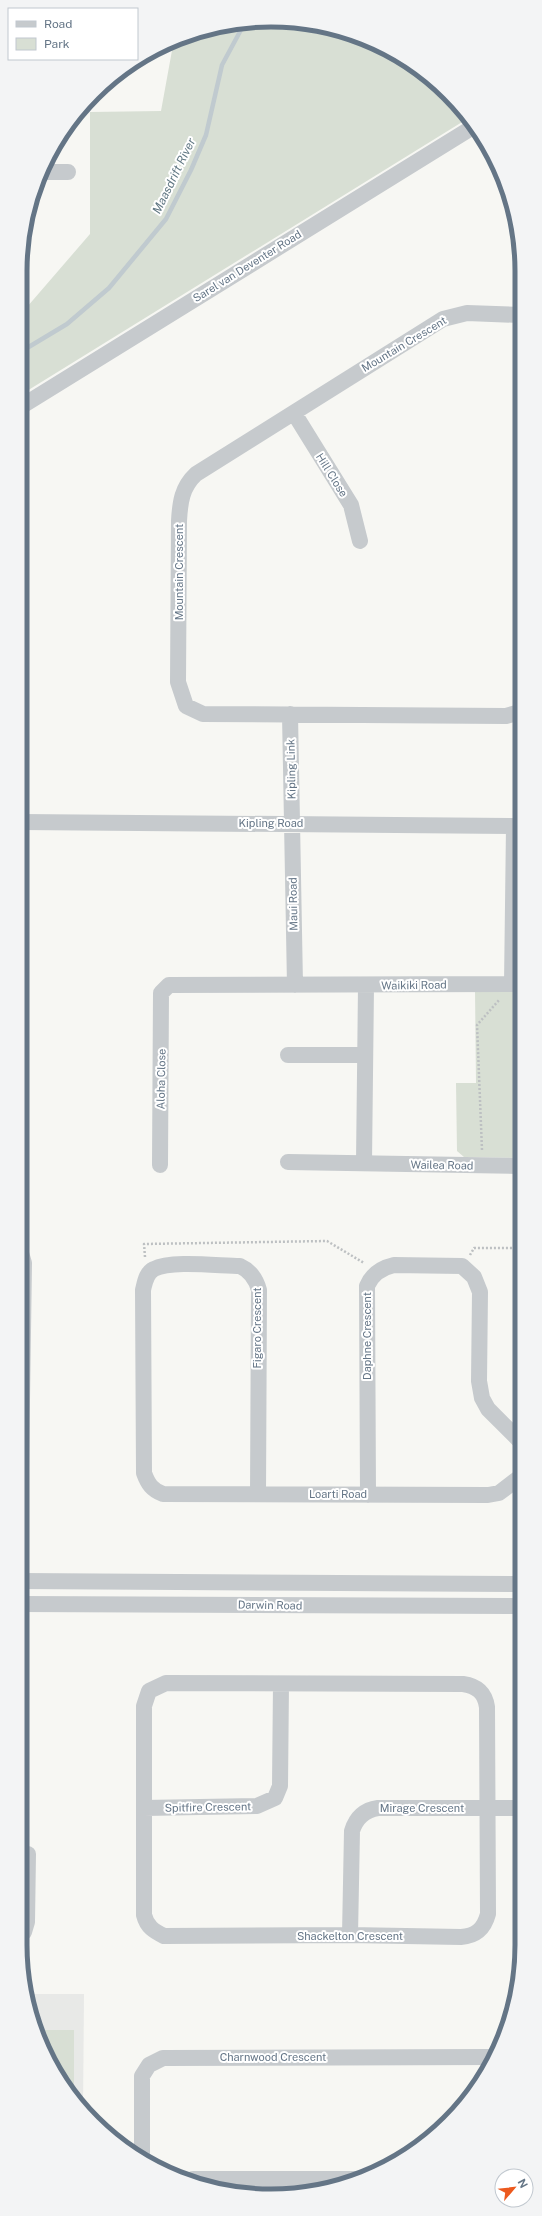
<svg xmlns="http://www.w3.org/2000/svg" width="542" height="2216" font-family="'Public Sans',sans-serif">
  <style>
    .built { fill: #e8e9e7 }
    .green { fill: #d8dfd4 }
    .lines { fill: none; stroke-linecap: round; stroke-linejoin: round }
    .stream { stroke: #c0cacf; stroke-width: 4.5 }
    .path { stroke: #bdc0c2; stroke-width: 2.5; stroke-dasharray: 2 2; stroke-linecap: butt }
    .minor { stroke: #c6cacd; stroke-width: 16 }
    .labels { text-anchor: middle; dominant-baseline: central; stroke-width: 4; stroke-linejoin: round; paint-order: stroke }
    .street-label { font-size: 11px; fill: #647586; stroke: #fff }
    .water-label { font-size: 12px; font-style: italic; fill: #607783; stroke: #fff }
    .rim { fill: none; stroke: #647586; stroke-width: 5 }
  </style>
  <rect width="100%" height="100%" fill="#f7f7f3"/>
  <path class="built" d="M30,1994h54l-1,117 -44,-70z"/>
  <path class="green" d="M304,22l78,24 67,48 18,25 -445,275v-85l5,-2 63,-73v-122l71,-1 12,-66 33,-17z
    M475,990h45v168l-56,-1 -7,-6 -1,-68h20z
    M37,2030h37v67l-35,-56z"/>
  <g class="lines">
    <path class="stream" d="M22,351l45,-27 42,-36 57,-69 25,-49 15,-35 16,-70 21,-39"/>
    <path class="path" d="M482,1150l-5,-125 22,-25
      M470,1255l4,-7h46
      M145,1257l-1,-13 183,-3 37,22"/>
    <path class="minor" d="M45,172h23
      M22,406l451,-279
      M294,413l57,92 9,36
      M520,712l-14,4 -303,-2 -17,-8 -8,-24 1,-161c1,-19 3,-34 17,-47l247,-155 24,-6 53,2
      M290,714l5,271
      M21,822l499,4
      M512,984l2,-158
      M288,1055h77
      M288,1162l232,4
      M364,1163l2,-177
      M160,1165l1,-172 8,-8 351,-1
      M21,1469l3,-206 -3,-10
      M258,1494l1,-204c-3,-11 -8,-19 -19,-24 -20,0 -69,-6 -86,3 -8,4 -9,13 -11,21l1,183c4,11 8,17 19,21l325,1 11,-2 21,-16
      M368,1495l-1,-209c5,-12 14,-18 27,-21l68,1 12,11 6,15 -1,89 3,17 6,11 32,32
      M20,1581l500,3
      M20,1604l500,2
      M166,1683l297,1c14,2 22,9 24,23l1,207c-4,15 -12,22 -27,23l-111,-2 -186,1c-10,-5 -17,-9 -20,-21v-209l5,-15z
      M144,1808l113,-2 18,-8 5,-12 1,-102
      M20,1935l4,-3 3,-10 1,-68
      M350,1935l2,-104c4,-13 12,-21 26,-23h142
      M142,2156v-80l7,-11 14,-7 330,-1
      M193,2179h161"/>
  </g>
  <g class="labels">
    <g class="street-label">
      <text transform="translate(247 266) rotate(-32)">Sarel van Deventer Road</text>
      <text transform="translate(404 344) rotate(-31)">Mountain Crescent</text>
      <text transform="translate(332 475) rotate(58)">Hill Close</text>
      <text transform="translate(179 572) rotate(-90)">Mountain Crescent</text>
      <text transform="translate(291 769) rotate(-91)">Kipling Link</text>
      <text x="271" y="823">Kipling Road</text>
      <text transform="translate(293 904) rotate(-91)">Maui Road</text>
      <text transform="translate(414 985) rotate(-1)">Waikiki Road</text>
      <text transform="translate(161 1079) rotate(-89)">Aloha Close</text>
      <text transform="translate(442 1165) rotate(1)">Wailea Road</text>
      <text transform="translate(257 1328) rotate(-90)">Figaro Crescent</text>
      <text transform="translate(367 1336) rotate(-90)">Daphne Crescent</text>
      <text x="338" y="1494">Loarti Road</text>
      <text transform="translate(270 1605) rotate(1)">Darwin Road</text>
      <text transform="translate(208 1807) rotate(-1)">Spitfire Crescent</text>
      <text x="422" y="1808">Mirage Crescent</text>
      <text x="350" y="1936">Shackelton Crescent</text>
      <text x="273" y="2057">Charnwood Crescent</text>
    </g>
    <g class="water-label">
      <text transform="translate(174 176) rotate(-64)">Maasdrift River</text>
    </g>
  </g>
  <path d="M0 0H542V2216H0ZM271 27H271A244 244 0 0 1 515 271V1945A244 244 0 0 1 271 2189H271A244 244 0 0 1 27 1945V271A244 244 0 0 1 271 27Z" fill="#f3f4f5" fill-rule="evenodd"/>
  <path class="rim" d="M271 27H271A244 244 0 0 1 515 271V1945A244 244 0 0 1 271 2189H271A244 244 0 0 1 27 1945V271A244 244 0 0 1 271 27Z"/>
  <rect x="8" y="8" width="130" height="52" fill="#ffffff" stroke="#c1c8cf"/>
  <rect x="16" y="21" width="20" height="6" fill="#c6cacd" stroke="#c1c8cf"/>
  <text x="44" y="28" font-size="12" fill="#647586">Road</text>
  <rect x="16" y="38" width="20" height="12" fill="#d8dfd4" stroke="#c1c8cf"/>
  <text x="44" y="48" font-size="12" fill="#647586">Park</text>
  <g transform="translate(514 2188) rotate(62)"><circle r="19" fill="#ffffff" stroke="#c1c8cf"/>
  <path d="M0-3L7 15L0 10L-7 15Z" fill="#ec591e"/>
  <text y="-6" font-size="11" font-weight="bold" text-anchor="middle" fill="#647586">N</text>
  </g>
</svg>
